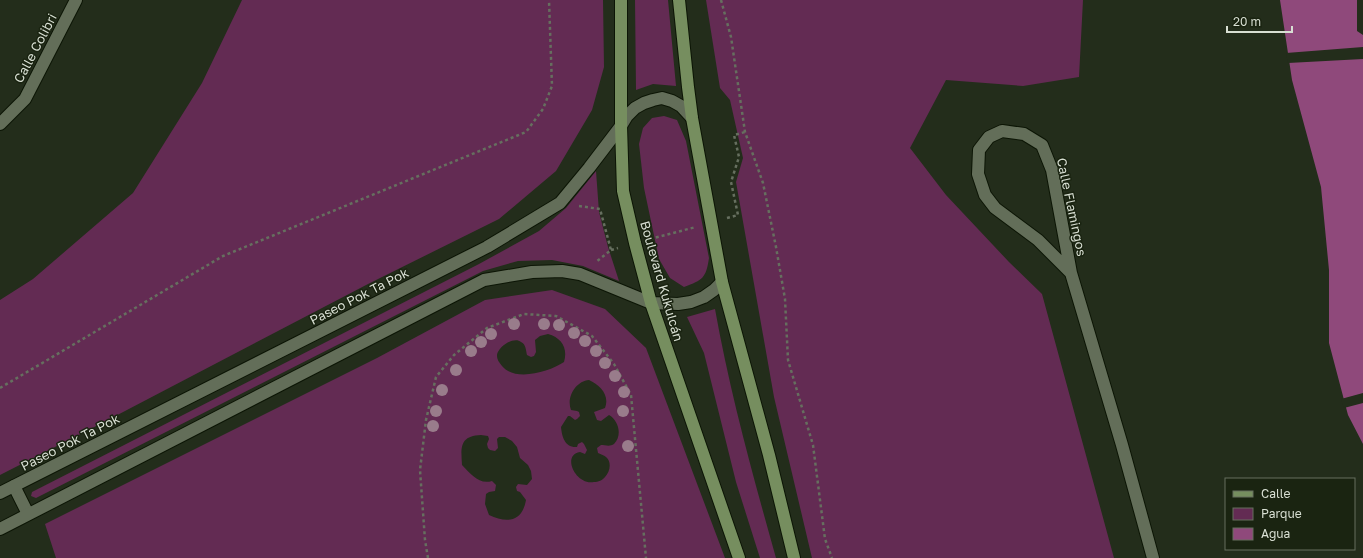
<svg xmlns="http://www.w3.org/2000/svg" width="1363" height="558" font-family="'Golos Text',sans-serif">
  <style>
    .green { fill: #632b53; fill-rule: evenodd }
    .water { fill: #8f497b }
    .pier { fill: #232d1b }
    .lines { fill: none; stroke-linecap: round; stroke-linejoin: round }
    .lane-casing { stroke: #0c1505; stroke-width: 14 }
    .street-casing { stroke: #0c1505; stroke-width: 14 }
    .secondary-casing { stroke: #0c1505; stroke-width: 14 }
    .primary-casing { stroke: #0c1505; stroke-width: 14 }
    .path { stroke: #666f5f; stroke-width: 2.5; stroke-dasharray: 3 3; stroke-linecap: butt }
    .lane { stroke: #636e59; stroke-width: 12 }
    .street { stroke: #636e59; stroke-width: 12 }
    .secondary { stroke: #636e59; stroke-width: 12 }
    .primary { stroke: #768e5f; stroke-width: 12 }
    .tree { fill: #997c8b }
    .labels { text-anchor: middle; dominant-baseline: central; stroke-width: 3; stroke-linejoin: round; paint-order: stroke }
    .street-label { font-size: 13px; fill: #d8dfd3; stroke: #1a2411 }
  </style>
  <rect width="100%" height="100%" fill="#232d1b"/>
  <path class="green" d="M242,0h361l1,67 -12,43 -36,61 -57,48 -131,65 -264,138 -104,53v-175l33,-21 100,-86 69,-110z
    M635,0h33l8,86 -23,-2 -17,6z
    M706,0h377l-4,77 -56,9 -77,-6 -36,68 36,47 63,67 33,32 72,264h-302l-38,-161 -38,-215 7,-24 -13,-58 -10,-12z
    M664,116l13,4 9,21 23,117c-3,20 -6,22 -25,29l-14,-9 -11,-19 -15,-71 -5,-44 4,-16 9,-10z
    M596,171l3,41 9,35 11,34 -36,-15 -31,-6 -34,1 -35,10 -447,227 -5,-2 1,-4 447,-228 60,-33 27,-23z
    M552,290l53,19 41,39 79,210h-669l-11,-34 332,-166 108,-58zM548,334c14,4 20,14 16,28 -15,10 -49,20 -62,4 -3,-4 -5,-6 -5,-11 1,-8 17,-19 24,-13 5,2 5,9 6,13l4,2 3,-1 2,-4 -1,-12 5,-4zM589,380c11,5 21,15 16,28l-11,4 3,8 4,1 8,-6c9,5 14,20 5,29 -4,3 -9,1 -13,1l-4,3 1,5c2,1 6,2 8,4 6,5 4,15 -1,20 -2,3 -7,5 -11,5 -18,4 -33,-27 -14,-30l5,2 2,-4 -3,-6 -2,-2 -4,2 -1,3c-12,1 -15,-10 -16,-20l7,-11h2l5,4 2,-1 3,-3 -1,-4 -2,-1 -6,-1c-5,-13 5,-29 18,-30zM481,435l7,1 1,3 -2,5 1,4 2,2 5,1 3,-3 -1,-9 2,-2h6l7,4 5,6 3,11 8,7 3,6 1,8 -5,6 -9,-1 -2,3 1,4 3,1 6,8c-4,23 -20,23 -37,15l-4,-11 1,-10 3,-2 6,-1 1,-6 -4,-4c-13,4 -21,-7 -30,-16 -1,-17 -3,-29 19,-30z
    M715,309c15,84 38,167 61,249h-16l-24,-76 -32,-129 -17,-36z"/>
  <path class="water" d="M1280,0h83v444l-15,-29 -19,-72v-73l-8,-83 -29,-107z"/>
  <path class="pier" d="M1357,0h6v35l-6,-4z
    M1363,47v12l-75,4 -2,-10z
    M1363,393v10l-19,5 -3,-9z"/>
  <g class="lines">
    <g class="lane-casing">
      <path id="lane" d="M14,486l14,28"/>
    </g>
    <g class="street-casing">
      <path id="street" d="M0,124l25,-25 51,-99
        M1071,273l-33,-33 -43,-32 -10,-13 -7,-21 1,-24 10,-13 13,-6 22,3 18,11 10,25 19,103 51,172 31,113"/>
    </g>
    <g class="secondary-casing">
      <path id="secondary" d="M0,493l487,-246 73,-44 29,-35 32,-42 6,-10 8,-8 9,-5 9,-3 9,-2 10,3 9,5 11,12
        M0,529l484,-249 48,-8 30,-1 18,3 71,29 27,1 13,-2 13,-5 10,-7 8,-8"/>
    </g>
    <g class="primary-casing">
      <path id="primary" d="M621,0v126l2,65 12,52 16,60 88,255
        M679,0l9,87 4,31 30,164 47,173 25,103"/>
    </g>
    <path class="path" d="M721,0l10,37 14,95 18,51 13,64 9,52 3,61 25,85 12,94 7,19
      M579,206l21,3 11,41 -15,12
      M727,218l11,-3 -7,-33 8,-25 -5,-22 11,-3
      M650,239l46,-12
      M611,250l7,-2
      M0,388l223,-132 303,-124 17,-23 9,-23 -3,-86
      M428,558l-3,-18 -5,-70 6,-50 10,-43 18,-22 33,-27 37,-14 32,2 36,20 22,28 17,31 15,163"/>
    <use href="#lane" class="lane"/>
    <use href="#street" class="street"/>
    <use href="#secondary" class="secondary"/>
    <use href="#primary" class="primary"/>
  </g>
  <g class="tree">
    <circle cx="514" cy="324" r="6"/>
    <circle cx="544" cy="324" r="6"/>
    <circle cx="559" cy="325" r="6"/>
    <circle cx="574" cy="333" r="6"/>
    <circle cx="491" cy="334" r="6"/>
    <circle cx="585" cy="341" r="6"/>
    <circle cx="481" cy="342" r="6"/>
    <circle cx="471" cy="351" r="6"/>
    <circle cx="596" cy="351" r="6"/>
    <circle cx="605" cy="363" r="6"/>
    <circle cx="456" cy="370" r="6"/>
    <circle cx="615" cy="376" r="6"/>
    <circle cx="442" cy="390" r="6"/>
    <circle cx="624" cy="392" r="6"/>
    <circle cx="436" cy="411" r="6"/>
    <circle cx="623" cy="411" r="6"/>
    <circle cx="433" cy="426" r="6"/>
    <circle cx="628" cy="446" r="6"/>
  </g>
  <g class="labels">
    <g class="street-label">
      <text transform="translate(35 48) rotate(-62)">Calle Colibri</text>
      <text transform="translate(1072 207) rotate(78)">Calle Flamingos</text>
      <text transform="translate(662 281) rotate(74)">Boulevard Kukulcán</text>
      <text transform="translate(359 296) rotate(-27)">Paseo Pok Ta Pok</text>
      <text transform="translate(70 442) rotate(-27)">Paseo Pok Ta Pok</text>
    </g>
  </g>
  <rect x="1225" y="478" width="130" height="72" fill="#1a2411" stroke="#666f5f"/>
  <rect x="1233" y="491" width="20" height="6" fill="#768e5f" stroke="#666f5f"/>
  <text x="1261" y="498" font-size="12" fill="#d8dfd3">Calle</text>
  <rect x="1233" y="508" width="20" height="12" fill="#632b53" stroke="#666f5f"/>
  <text x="1261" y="518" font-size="12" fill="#d8dfd3">Parque</text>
  <rect x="1233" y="528" width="20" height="12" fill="#8f497b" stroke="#666f5f"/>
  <text x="1261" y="538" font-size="12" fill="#d8dfd3">Agua</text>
  <path d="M1227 26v6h65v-6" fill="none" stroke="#d8dfd3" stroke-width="2"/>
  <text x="1233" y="26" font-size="12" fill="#d8dfd3" stroke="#1a2411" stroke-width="3" paint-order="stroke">20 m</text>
</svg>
